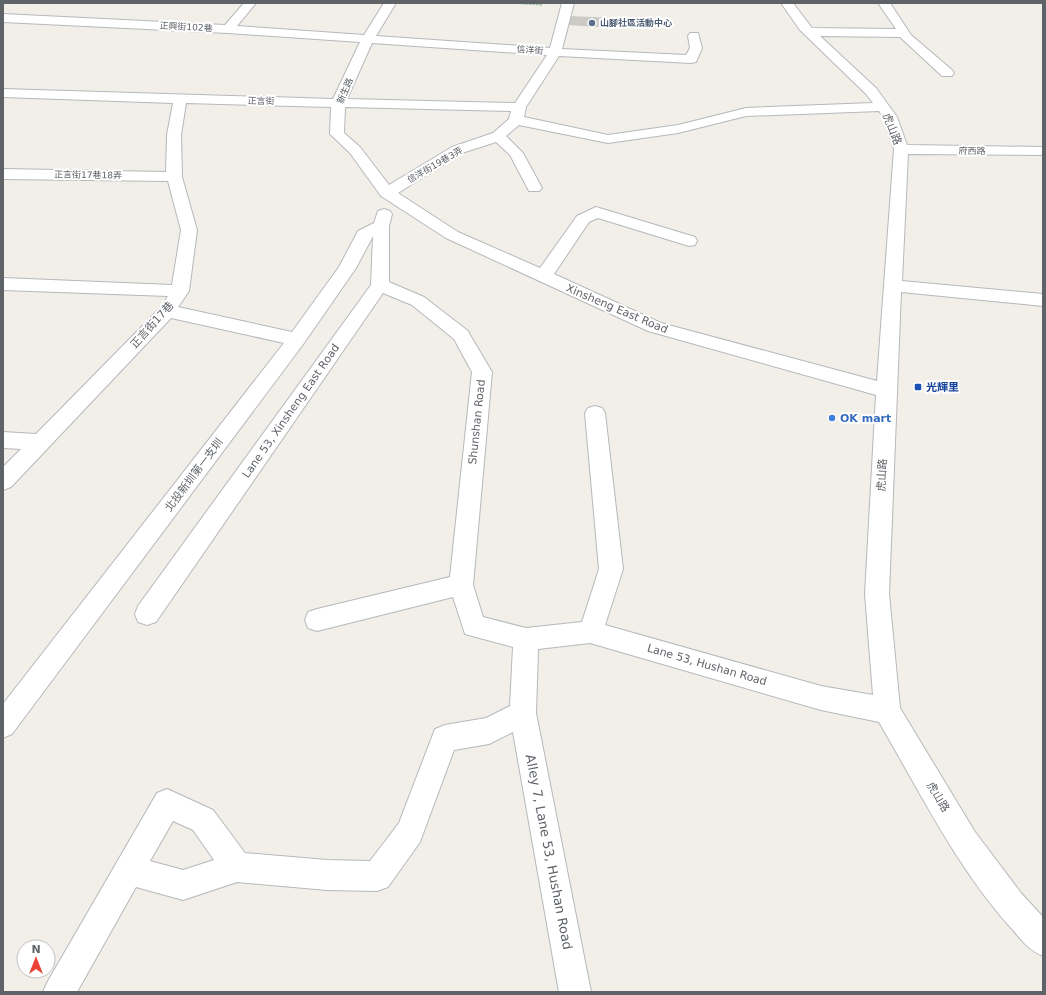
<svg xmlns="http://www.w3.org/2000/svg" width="1046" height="995" font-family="'DejaVu Sans','Noto Sans TC',sans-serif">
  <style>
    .building { fill: #cccac5 }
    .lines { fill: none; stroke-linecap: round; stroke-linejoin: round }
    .minor-casing { stroke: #b5b8bc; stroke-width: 2 }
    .path { stroke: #9cc7a9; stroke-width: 1.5; stroke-dasharray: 2.5 1; stroke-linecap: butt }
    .minor { fill: #fff; fill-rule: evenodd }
    .service-dot { fill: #5c6f8a; stroke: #fff; stroke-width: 1.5 }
    .transit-dot { fill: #1a4fb4; stroke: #fff; stroke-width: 1.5 }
    .shop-dot { fill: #3f7fe0; stroke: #fff; stroke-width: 1.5 }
    .labels { text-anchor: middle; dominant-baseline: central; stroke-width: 4; stroke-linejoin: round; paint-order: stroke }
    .far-service-label { font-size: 9px; font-weight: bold; fill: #4e5e75; stroke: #fff; text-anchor: start }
    .far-street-label { font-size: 9px; fill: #5f6368; stroke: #fff }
    .street-label { font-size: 11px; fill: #5f6368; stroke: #fff }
    .transit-label { font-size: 11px; font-weight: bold; fill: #164399; stroke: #fff; text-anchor: start }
    .shop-label { font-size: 11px; font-weight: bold; fill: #366cbe; stroke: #fff; text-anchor: start }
    .near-street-label { font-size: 13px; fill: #5f6368; stroke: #fff }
  </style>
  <rect width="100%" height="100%" fill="#f1efe8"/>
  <path class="building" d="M570,16l45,2 -1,10 -46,-3z"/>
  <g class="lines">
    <g class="minor-casing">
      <path id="minor" d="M244,3h12l-19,23 127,9 20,-32h12l-20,33 174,12 12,-45h12l-12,46 124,6 4,-7 -2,-12 2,-3h8l4,15 -6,14 -5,1 -132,-7 -33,51 -2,10 84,18 70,-10 68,-17 127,-5 -7,-9 -66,-64 -19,-27h12l19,25 84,1 -18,-26h12l21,32 41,35 2,3 -2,3h-10l-42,-39 -80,-1 56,52 21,29 10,28 136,2v8l-135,-1 -6,127 141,13v12l-142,-14 -12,302 11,114 75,124 46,61 22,24v39c-15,-6 -21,-16 -32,-28 -54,-60 -91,-136 -132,-206l-58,-12 -231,-67 -52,6 -2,64 55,279h-32l-46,-260 -24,12 -35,6 -34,92 -32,45 -11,4 -50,-1 -90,-8 -54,18 -47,-13 -59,105h-34l5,-11 109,-188 10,-4 46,21 32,43 82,7 43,1 29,-38 36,-94 10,-4 41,-7 24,-12 3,-59 -48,-13 -12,-37 -136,34 -9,-3 -3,-8 3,-8 9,-3 133,-32 22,-205 -18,-33 -42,-34 -29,-12 -227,329 -9,3 -9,-3 -3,-8 3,-8 233,-321 2,-49 -17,32 -52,75 -292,391 -9,4v-34l281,-361 -113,-25 -160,169 -8,3v-23l18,-18 -18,-1v-16l33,2 125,-127 7,-11 -165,-6v-12l169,7 9,-55 -13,-49 -165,-2v-10l163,3 1,-37 6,-32 -170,-6v-8l330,10 27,-57 -132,-9 -225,-11v-8l222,11zM372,43l175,12 -32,48 -168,-4zM186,103l145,4 -1,27 20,19 31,43 65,42 202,93 228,64 -11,199 8,101 -52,-9 -216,-61 18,-56 -18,-156 -3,-5 -7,-2 -7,2 -3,5 14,156 -17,53 -56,6 -43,-11 -10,-32 19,-213 -22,-37 -2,-4 -44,-34 -35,-15v-56l3,-12 -2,-3 -6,-2 -6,2 -4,12 -16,8 -19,36 -47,65 -114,-25 11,-16 8,-61 -15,-53 -1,-42zM345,107l166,4 -2,8 -16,14 -41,14 -63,38 -29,-38 -16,-14zM879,111l4,6 11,32 -17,232 -216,-58 -107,-49 35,-52 9,-4 91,28 6,-1 2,-4 -2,-4 -99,-30 -19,9 -37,52 -82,-36 -60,-39 64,-40 34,-11 14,13 19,36h10l3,-3 -19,-35 -17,-17 13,-11 89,18 70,-10 68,-17zM173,821l20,9 21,30 -31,10 -33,-9z"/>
    </g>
    <path class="path" d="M515,3l27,2"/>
    <use href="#minor" class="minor"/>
  </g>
  <circle class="service-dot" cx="592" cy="23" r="4"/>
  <rect class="transit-dot" x="914" y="383" width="8" height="8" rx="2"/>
  <circle class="shop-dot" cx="832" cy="418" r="4"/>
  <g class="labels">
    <g class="far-service-label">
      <text x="600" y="23">山腳社區活動中心</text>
    </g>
    <g class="far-street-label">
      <text transform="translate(186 27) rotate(3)">正興街102巷</text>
      <text transform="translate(530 50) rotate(4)">信洋街</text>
      <text transform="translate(345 91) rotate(-67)">新生路</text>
      <text transform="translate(261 101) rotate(1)">正言街</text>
      <text transform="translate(972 151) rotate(1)">府西路</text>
      <text transform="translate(435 165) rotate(-30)">信洋街19巷3弄</text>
      <text transform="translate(88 175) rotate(1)">正言街17巷18弄</text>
    </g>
    <g class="street-label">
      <text transform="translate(892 129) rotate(68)">虎山路</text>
      <text transform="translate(617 309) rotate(23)">Xinsheng East Road</text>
      <text transform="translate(152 325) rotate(-48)">正言街17巷</text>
      <text transform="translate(291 411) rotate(-55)">Lane 53, Xinsheng East Road</text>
      <text transform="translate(477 422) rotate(-84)">Shunshan Road</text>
      <text transform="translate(194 475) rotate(-53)">北投新圳第一支圳</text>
      <text transform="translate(882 475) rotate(-87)">虎山路</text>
      <text transform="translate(707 665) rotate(16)">Lane 53, Hushan Road</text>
      <text transform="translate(938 797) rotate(59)">虎山路</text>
    </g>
    <g class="transit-label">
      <text x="926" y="387">光輝里</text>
    </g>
    <g class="shop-label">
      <text x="840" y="418">OK mart</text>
    </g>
    <g class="near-street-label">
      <text transform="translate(549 852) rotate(79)">Alley 7, Lane 53, Hushan Road</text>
    </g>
  </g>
  <rect width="1046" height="995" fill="none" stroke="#5f6368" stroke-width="8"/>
  <g transform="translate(36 959)"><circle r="19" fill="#ffffff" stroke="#bfc1c3"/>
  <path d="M0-3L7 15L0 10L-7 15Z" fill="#ea4335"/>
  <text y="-6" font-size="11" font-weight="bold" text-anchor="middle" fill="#5f6368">N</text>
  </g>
</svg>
